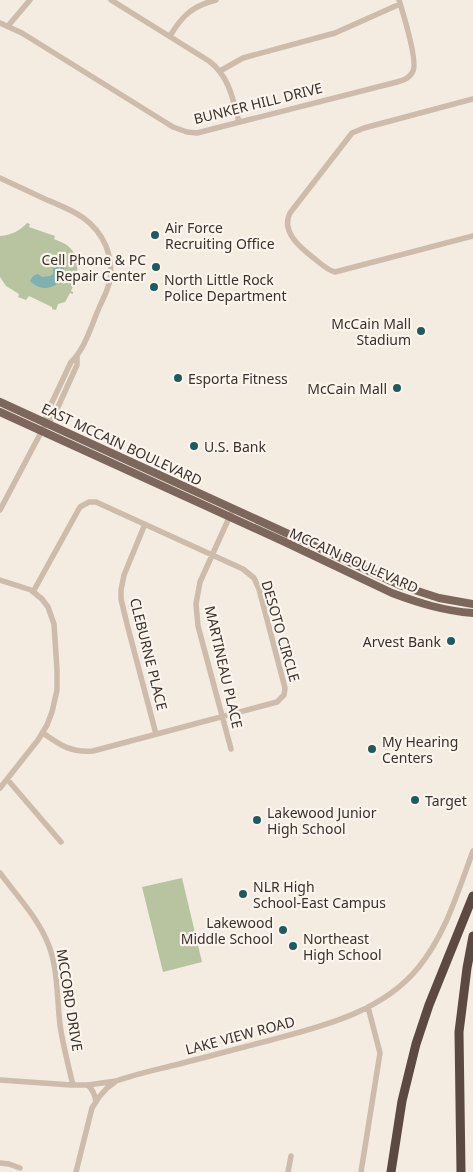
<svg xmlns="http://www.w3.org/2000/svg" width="473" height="1172" font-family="'Noto Sans',sans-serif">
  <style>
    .green { fill: #b8c4a0 }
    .water { fill: #7fb0b2 }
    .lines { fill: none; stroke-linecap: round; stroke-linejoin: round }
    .minor { stroke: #cdbbac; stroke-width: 5.5 }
    .major { stroke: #7d675c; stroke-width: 8 }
    .highway { stroke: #5c4a42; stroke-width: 9 }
    .poi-dot { fill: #1f5a5e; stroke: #fbf5ee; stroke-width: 2 }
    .labels { text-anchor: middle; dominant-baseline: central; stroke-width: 4.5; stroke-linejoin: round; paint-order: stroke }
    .street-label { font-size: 14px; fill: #3b302b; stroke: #fbf5ee }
    .poi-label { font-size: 14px; fill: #3b302b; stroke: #fbf5ee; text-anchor: start }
  </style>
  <rect width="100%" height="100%" fill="#f4ebe1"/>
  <path class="green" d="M27,223l3,1 -1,3 26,9 -1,3c4,2 11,4 14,7 14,12 10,31 3,45l2,1v2l-3,-1 -5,9 -7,2 -2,6 -4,-1v-2l-23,-11 -3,4 -8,-3 1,-3 -13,-8 -6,-9v-41c11,-1 20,-5 27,-13z
    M182,878l20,84 -39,10 -21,-85z"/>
  <path class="water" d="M64,264c0,4 0,8 -1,12 -6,14 -23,16 -33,5l3,-5 5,-2 4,3 8,-1 3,-2v-6z"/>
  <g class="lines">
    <path class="minor" d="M111,0l98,61c20,15 24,38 30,61
      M0,23l22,10 151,94 14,5 10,1 200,-51c7,-2 13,-4 16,-11 5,-10 -10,-58 -14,-71
      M8,26l22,-26
      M170,36c12,-20 22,-30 46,-36
      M220,71l23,-13 92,-25 65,-29
      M473,99l-109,29 -12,5 -62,80c-10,19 12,36 25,46 6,5 12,11 20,13l138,-36
      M0,178c15,7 30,14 45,21 26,11 49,19 61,47 4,11 6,23 4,34 -2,10 -7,19 -11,28 -8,18 -14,41 -28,54l-25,53v8
      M0,510l46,-87 7,-5 24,-53v-9
      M145,524l-21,51 -3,15v9l6,25 29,110
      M0,580l31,10 11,9 6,8 6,17 3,46v20l-5,22 -5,13 -9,15 -38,48
      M33,592l47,-85 9,-5h7l147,67 11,9 5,11 26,99 -1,7 -7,7 -184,49c-22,2 -33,-6 -50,-18
      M231,749l-33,-123 -2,-22 4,-22 33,-73
      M7,779l54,63
      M0,873c17,23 39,46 49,73 9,24 8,53 11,79 3,20 8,40 13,60
      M0,1080l71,5h17l28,-4c20,-7 39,-11 59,-16 32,-8 64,-17 96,-25 52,-14 111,-28 147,-72 28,-34 40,-77 55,-117
      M88,1085c5,5 7,9 8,17
      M0,1163l9,1 11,4
      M76,1172l16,-64 7,-11 8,-9 8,-6
      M288,1172l3,-16
      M361,1172l19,-119 -12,-46"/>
    <path class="major" d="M0,402l402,184 37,12 34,6
      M0,412l285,130 107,51c27,10 52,18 81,20"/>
    <path class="highway" d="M391,1172l11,-71 14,-57 13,-39 44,-109
      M461,1172l-2,-140 8,-64 6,-32"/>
  </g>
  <g class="poi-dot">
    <circle cx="155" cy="235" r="5"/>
    <circle cx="156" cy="267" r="5"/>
    <circle cx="154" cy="287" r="5"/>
    <circle cx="421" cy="331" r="5"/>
    <circle cx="178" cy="378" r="5"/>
    <circle cx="397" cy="388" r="5"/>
    <circle cx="194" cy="446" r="5"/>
    <circle cx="451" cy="641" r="5"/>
    <circle cx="372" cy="749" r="5"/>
    <circle cx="415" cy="800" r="5"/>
    <circle cx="257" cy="820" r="5"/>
    <circle cx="243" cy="894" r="5"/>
    <circle cx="283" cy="930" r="5"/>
    <circle cx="293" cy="946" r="5"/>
  </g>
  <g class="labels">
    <g class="street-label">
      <text transform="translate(258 103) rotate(-14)">BUNKER HILL DRIVE</text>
      <text transform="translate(122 444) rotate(25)">EAST MCCAIN BOULEVARD</text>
      <text transform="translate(354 560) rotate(24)">MCCAIN BOULEVARD</text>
      <text transform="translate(281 631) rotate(74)">DESOTO CIRCLE</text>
      <text transform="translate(149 654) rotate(76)">CLEBURNE PLACE</text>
      <text transform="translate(224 667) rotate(77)">MARTINEAU PLACE</text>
      <text transform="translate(70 1000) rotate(81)">MCCORD DRIVE</text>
      <text transform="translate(240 1035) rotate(-15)">LAKE VIEW ROAD</text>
    </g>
    <g class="poi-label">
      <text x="165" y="227">Air Force<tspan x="165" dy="16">Recruiting Office</tspan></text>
      <text x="146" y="259" text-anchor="end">Cell Phone &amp; PC<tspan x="146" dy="16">Repair Center</tspan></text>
      <text x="164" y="279">North Little Rock<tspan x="164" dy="16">Police Department</tspan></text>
      <text x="411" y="323" text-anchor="end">McCain Mall<tspan x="411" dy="16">Stadium</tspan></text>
      <text x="188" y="378">Esporta Fitness</text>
      <text x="387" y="388" text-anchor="end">McCain Mall</text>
      <text x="204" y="446">U.S. Bank</text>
      <text x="441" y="641" text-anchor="end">Arvest Bank</text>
      <text x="382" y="741">My Hearing<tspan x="382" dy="16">Centers</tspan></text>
      <text x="425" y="800">Target</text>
      <text x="267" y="812">Lakewood Junior<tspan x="267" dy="16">High School</tspan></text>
      <text x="253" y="886">NLR High<tspan x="253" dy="16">School-East Campus</tspan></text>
      <text x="273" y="922" text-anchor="end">Lakewood<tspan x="273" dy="16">Middle School</tspan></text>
      <text x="303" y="938">Northeast<tspan x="303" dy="16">High School</tspan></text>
    </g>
  </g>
</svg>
